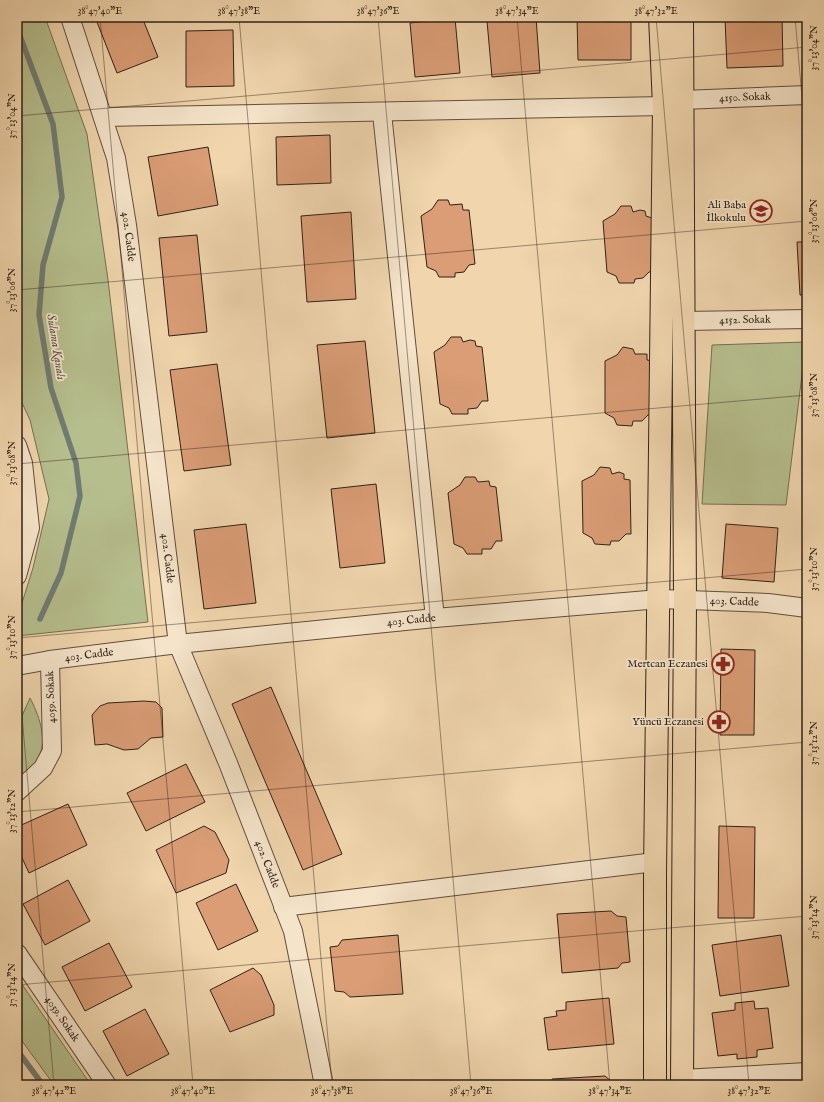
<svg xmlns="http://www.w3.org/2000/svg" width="824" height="1102" font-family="'IM FELL English',serif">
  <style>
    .green { fill: #b6be8d; stroke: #737052 }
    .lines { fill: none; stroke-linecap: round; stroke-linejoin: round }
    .stream { stroke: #707c72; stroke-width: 5.5 }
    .building { fill: #da9d76; stroke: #302118 }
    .minor-casing { stroke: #604e3d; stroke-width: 20 }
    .major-casing { stroke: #302118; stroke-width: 24 }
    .minor { stroke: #f5e4ca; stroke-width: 18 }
    .major { stroke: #f0d5ad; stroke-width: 22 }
    .ticks { fill: none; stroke: #302118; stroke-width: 1; stroke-opacity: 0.45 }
    .labels { text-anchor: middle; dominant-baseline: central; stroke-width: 3.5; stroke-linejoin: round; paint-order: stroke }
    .street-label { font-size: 11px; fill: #302118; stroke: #f5e4ca }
    .poi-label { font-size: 11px; fill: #302118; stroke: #f5e4ca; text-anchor: end }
    .water-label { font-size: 12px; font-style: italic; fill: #504e45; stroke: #f5e4ca }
    .neatline { fill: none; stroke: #302118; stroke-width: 1.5 }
    .ticks-label { font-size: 10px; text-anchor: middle; fill: #302118 }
  </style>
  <rect width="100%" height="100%" fill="#f0d5ad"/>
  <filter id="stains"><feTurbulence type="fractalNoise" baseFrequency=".005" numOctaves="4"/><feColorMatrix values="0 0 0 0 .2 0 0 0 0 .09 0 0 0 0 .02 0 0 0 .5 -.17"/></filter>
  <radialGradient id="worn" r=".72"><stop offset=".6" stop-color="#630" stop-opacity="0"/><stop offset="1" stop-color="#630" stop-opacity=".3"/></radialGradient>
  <path class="green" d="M17,17h28l42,117 21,146 40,342 -131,14v-17l16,-51 16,-69 -19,-79 -13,-28z
    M806,342l-20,163 -84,-1 10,-159z
    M30,698c8,15 18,41 9,58 -4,10 -14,18 -22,26v-55z
    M17,977l74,108h-37l-37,-51z"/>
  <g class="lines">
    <path class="stream" d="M17,28l36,96 9,73 -19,68 -4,50 12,73 25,75 4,33 -19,77 -21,46
      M17,1050l26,35"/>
  </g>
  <path class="building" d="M95,17h47l16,40 -41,16z
    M536,17l4,56 -48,4 -5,-56z
    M577,17h54v43h-53z
    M725,17h57l1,49 -56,2z
    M455,18l5,55 -45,4 -5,-54z
    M233,30l1,56 -48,1v-56z
    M330,135l1,48 -54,2 -1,-48z
    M208,147l10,58 -60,11 -10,-59z
    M438,200h10l2,5 12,-1 1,6h6l6,54 -6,1 -5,7 -9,1v4h-16l-3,-6 -9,-4 -6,-51 11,-7z
    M621,206h10l2,6 7,-2 5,1 1,5 6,2 3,53 -6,1 -6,6 -8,1 -1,4h-15l-3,-7 -9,-4 -4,-51 12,-7z
    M351,212l5,87 -49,3 -6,-86z
    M197,235l10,97 -38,4 -10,-98z
    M797,242h10v53h-7z
    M451,337h10l2,5 7,-2 5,1 1,5 6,1 6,54h-6l-5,7 -9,1v5h-16l-3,-6 -9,-4 -6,-52 11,-7z
    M365,341l10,92 -48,5 -10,-93z
    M623,347l10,2 2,5h12v6l6,1v54h-5l-6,6h-9l-1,5 -15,-1 -3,-7 -9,-5v-52l12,-6z
    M217,364l14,101 -47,6 -14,-101z
    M600,467l10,1 2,6 7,-2 5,2v5l6,1 1,54h-5l-7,7h-8l-1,4 -15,-1 -3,-6 -9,-5 -1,-52 12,-6z
    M465,477h10l3,5 11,-1 1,5 6,1 6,54h-6l-5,8h-9v5h-15l-4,-6 -9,-4 -6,-51 12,-8z
    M376,484l9,79 -45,5 -9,-79z
    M246,524l10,79 -52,6 -10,-79z
    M726,524l52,4 -4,54 -52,-4z
    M721,649l34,1 -1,85h-34z
    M271,687l71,167 -39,16 -71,-166z
    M144,701l12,1 6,6 1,29 -12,1 -13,11 -14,1 -17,-6 -12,1 -3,-30 8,-9 8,-3z
    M186,764l19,38 -59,29 -19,-38z
    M68,804l19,41 -58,28 -12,-26v-20z
    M204,826l11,6 14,28 -3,13 -50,20 -20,-43z
    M719,826l36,1 -1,91h-36z
    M68,880l22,41 -45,24 -22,-41z
    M236,884l22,47 -40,19 -22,-47z
    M611,911l6,5 9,1 4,45 -8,1 -4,5 -56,5 -5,-59z
    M398,935l5,59 -53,3 -6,-5 -9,-1 -5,-44 8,-1 4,-6z
    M781,935l8,51 -69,10 -8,-51z
    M109,943l23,44 -47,24 -23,-44z
    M253,968l8,7 13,30v10l-44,17 -20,-42z
    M609,998l5,46 -66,6 -4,-32 13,-2 -1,-5 10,-1v-8z
    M754,1001l1,8 13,-1 5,40 -16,2v7l-20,2v-5l-19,2 -6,-43 23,-3v-7z
    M145,1009l24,45 -42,22 -24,-45z
    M605,1076l6,5 10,1v3h-69v-6z"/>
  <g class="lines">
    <g class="minor-casing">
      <g id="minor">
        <path id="s1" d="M70,17l46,141 11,67 51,419 50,119 65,168 31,154"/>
        <path id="s2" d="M682,100l125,-5"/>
        <path d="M382,113l53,505"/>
        <path d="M103,117l561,-11"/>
        <path id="s3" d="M684,321l123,-2"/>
        <path d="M17,445l6,18 7,65 -13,48"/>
        <path id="s4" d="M17,666l33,-6 128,-16 257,-26 225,-19 108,4 39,5"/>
        <path d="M17,792l26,-24 9,-17 -2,-91"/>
        <path d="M283,907l372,-45"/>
        <path id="s5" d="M17,953l90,132"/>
        <path d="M682,1079l125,-7"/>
      </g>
    </g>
    <g class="major-casing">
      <path id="major" d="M682,17l3,584 -3,484
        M655,1085v-211l9,-768 -4,-89"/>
    </g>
    <use href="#minor" class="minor"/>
    <use href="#major" class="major"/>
  </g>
  <path class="ticks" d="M100,17l93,1068M239,17l93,1068M378,17l93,1068M517,17l93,1068M656,17l93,1068M795,17l12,138M17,116l790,-69M17,290l790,-69M17,464l790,-69M17,638l790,-69M17,658l37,427M17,812l790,-70M17,985l790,-69"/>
  <defs>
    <g id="school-ring" transform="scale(1.15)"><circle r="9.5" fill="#f5e4ca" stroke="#8f2418" stroke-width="1.5"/><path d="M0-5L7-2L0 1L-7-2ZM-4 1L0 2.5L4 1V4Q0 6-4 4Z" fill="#8f2418"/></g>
    <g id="pharmacy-ring" transform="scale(1.15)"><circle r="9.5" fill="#f5e4ca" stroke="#8f2418" stroke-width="1.5"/><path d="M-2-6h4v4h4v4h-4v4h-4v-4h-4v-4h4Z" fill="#8f2418"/></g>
  </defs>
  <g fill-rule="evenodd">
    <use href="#school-ring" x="761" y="211"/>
    <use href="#pharmacy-ring" x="723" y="664"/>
    <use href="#pharmacy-ring" x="719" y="722"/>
  </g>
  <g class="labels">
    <g class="street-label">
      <text stroke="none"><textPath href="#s2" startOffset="63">4150. Sokak</textPath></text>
      <text stroke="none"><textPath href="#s1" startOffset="228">402. Cadde</textPath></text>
      <text stroke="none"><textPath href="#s3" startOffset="61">4152. Sokak</textPath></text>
      <text stroke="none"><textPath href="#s1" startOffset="552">402. Cadde</textPath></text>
      <text stroke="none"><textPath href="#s4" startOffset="721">403. Cadde</textPath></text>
      <text stroke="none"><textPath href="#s4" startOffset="397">403. Cadde</textPath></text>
      <text stroke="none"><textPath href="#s4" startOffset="73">403. Cadde</textPath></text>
      <text transform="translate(51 697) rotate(-92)">4059. Sokak</text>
      <text stroke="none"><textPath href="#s1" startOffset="876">402. Cadde</textPath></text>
      <text stroke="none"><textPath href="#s5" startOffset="80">4059. Sokak</textPath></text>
    </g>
    <g class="poi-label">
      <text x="746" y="205">Ali Baba<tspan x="746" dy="13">İlkokulu</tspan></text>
      <text x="708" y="664">Mertcan Eczanesi</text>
      <text x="704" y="722">Yüncü Eczanesi</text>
    </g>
    <g class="water-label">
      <text transform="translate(56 347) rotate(81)">Sulama Kanalı</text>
    </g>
  </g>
  <rect width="824" height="1102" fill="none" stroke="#f0d5ad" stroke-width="44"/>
  <rect x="22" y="22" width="780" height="1058" class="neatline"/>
  <g class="ticks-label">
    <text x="100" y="14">38°47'40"E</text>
    <text x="239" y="14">38°47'38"E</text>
    <text x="378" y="14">38°47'36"E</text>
    <text x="517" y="14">38°47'34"E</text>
    <text x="656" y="14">38°47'32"E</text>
    <text transform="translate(813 48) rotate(-90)" y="4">37°13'04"N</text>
    <text transform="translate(11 116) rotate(-90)" y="4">37°13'04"N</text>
    <text transform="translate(813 221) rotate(-90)" y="4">37°13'06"N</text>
    <text transform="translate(11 290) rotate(-90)" y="4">37°13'06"N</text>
    <text transform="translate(813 395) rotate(-90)" y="4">37°13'08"N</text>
    <text transform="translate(11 463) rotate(-90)" y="4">37°13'08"N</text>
    <text transform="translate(813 569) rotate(-90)" y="4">37°13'10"N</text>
    <text transform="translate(11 637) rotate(-90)" y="4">37°13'10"N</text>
    <text transform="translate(813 743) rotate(-90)" y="4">37°13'12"N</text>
    <text transform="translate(11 811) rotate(-90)" y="4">37°13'12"N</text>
    <text transform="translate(813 917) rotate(-90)" y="4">37°13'14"N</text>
    <text transform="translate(11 985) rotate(-90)" y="4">37°13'14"N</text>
    <text x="54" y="1094">38°47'42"E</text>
    <text x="193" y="1094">38°47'40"E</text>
    <text x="332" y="1094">38°47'38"E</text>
    <text x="471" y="1094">38°47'36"E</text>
    <text x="610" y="1094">38°47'34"E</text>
    <text x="749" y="1094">38°47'32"E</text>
  </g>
  <rect width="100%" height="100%" filter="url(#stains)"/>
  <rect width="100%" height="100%" fill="url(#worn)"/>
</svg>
